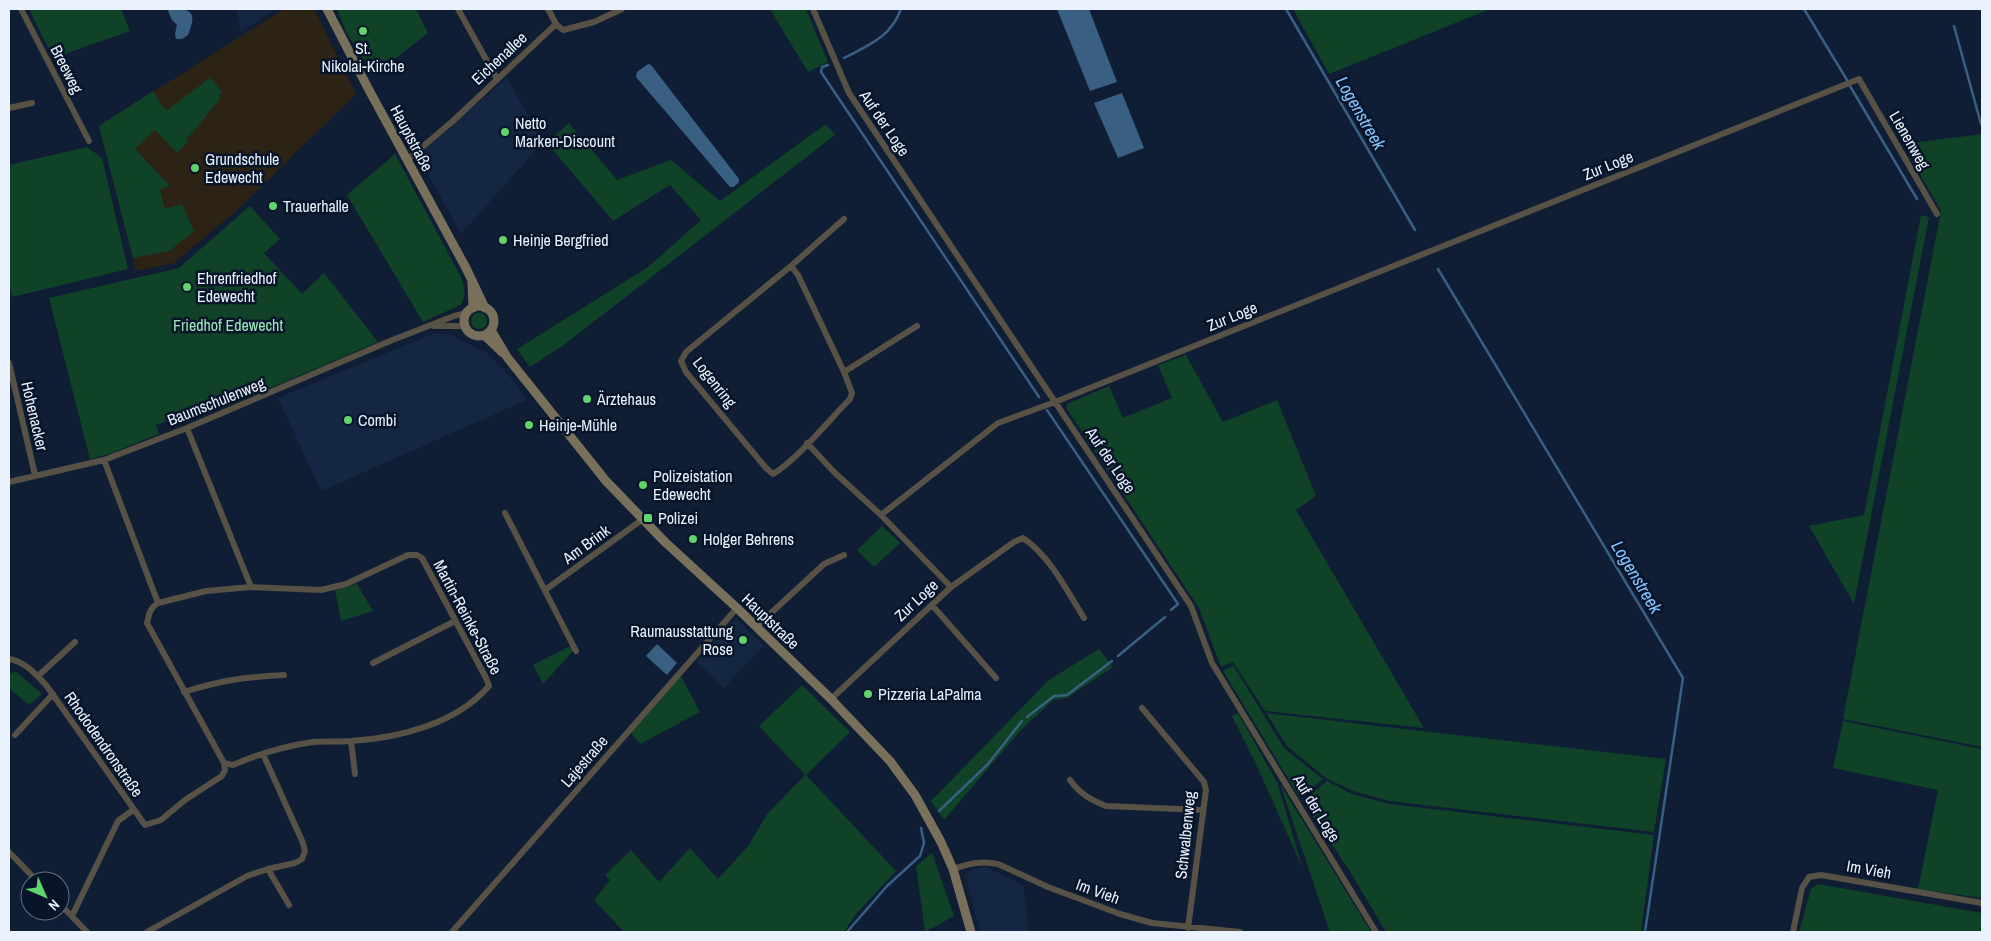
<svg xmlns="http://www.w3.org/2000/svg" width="1991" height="941" font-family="'Archivo Narrow',sans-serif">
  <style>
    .built { fill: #142642 }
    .education { fill: #2d2314 }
    .green { fill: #104227 }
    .water { fill: #396083 }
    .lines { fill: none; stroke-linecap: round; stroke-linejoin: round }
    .stream { stroke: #396083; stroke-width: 2.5 }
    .minor { stroke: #585246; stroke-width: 6 }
    .secondary { stroke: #78705b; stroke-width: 9 }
    .poi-dot { fill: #5fd56b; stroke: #07142a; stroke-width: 2 }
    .labels { text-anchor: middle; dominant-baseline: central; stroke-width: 5; stroke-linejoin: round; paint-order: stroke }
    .poi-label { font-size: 16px; fill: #eaf2fe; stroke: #07142a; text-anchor: start }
    .street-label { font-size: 16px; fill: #eaf2fe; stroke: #07142a }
    .park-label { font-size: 16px; fill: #9deab8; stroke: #07142a }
    .water-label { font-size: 18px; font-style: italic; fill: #86c5fd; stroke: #07142a }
  </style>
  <rect width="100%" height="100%" fill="#0f1e34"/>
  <path class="built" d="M236,9h40l-35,23z
    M507,78l36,64 -82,92 -44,-80z
    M435,333l14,1 27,14 8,2 28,29 15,21 -206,91 -43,-93z
    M736,618l27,28 -39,42 -27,-27z
    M986,867l37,18 6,47h-49l-15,-57 7,-6z"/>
  <path class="education" d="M284,9h30l42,85 -120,117 -62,52 -38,8 -37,-145z"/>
  <path class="green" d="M29,9h92l9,22 -77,27z
    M337,9h79l12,24 -54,42 -27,-41z
    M770,9h36l22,53 -20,10z
    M1293,9h197l-161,65z
    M210,78l12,13 -3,4 2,3 -34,41 1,3 -11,11 -22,-23 -20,19 35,37 -10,4 5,19 17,-5 12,27 -25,20 -36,7 -34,-132 54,-35 13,20z
    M569,123l48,57 54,-20 49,41 106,-77 9,11 -270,209 -35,23 -13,-18 131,-82 53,-47 -31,-35 -57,36 -66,-78z
    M1982,134v613l-139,-28 98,-508 -38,-67z
    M87,147l15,11 26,111 -116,28 -3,-16v-116z
    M395,154l66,123c3,9 6,20 -1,28l-37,17 -76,-127z
    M250,206l30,33 -16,14 38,41 22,-21 54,69 -157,67 -3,-8 -62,24 3,9 -47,19 -22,6 -41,-161 130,-30z
    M1921,215l8,2 -75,387 -45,-78 55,-11z
    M471 321a8 8 0 1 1 16 0a8 8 0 1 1-16 0Z
    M1186,355l37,67 54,-22 39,96 -20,14 128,218 -159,-17 -32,-49 -12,5 -22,-59 -132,-199v-5l42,-18 14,32 49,-20 -14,-33z
    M882,526l18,17 -26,24 -17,-17z
    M357,584l16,27 -32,10 -6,-31z
    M571,646l2,5 -30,33 -10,-19z
    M1099,649l14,18 -46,31 -14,2 -33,31 -76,89 -13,-19 118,-121z
    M1233,665l51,83 39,31 -23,19 -77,-127z
    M15,671l27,23 -13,11 -20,-17v-13z
    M681,676l19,36 -60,32 -10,-12z
    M802,685l48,47 -44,43 90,96 -40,43 -12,18h-220l-30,-32 16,-20 -5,-5 26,-25 28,32 31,-34 28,31 31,-34 18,-31 38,-39 -46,-49z
    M1238,713l39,69 26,87 -47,-105 -24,-48z
    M1266,713l400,46 -12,73 -265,-31 -36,-10 -27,-13 -39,-32z
    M1843,721l139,28v149l-64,-9 20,-99 -105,-22z
    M1327,781l25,13 38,10 264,31 -13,97h-255l-35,-59 -48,-72z
    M1280,784l91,148h-41z
    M932,853l22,63 -29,16 -9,-66z
    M1818,884l164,29v19h-183l12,-43z"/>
  <path class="water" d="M170,9c23,0 27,3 18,26l-6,4h-6l-1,-5 2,-9 -5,-5 -4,-9z
    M1057,9h32l28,73 -27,9z
    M648,64l3,1 88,114v3l-5,5h-4l-94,-110 1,-5z
    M1122,93l22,55 -26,10 -24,-55z
    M657,644l20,19 -10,12 -21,-19z"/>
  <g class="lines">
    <path class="stream" d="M1286,9l129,221
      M1804,9l43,71
      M1954,26l27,98
      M844,58c25,-13 47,-21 57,-49
      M828,65l-6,2 -1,5 218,325
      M1850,86l67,113
      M1438,269l245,409 -38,254
      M1047,410l131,194 -7,6
      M1118,656l47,-39
      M1027,717l27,-21 13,-1 45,-34
      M939,811l49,-47 34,-43
      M847,932l40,-46 33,-30 4,-13 -3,-15"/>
    <path class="minor" d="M21,9l68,132
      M458,9l39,70
      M548,9l8,15
      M813,9l36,84 342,513 21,57 164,269
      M9,108l23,-5
      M407,160l47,-40 102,-96 7,6 31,-8 28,-13
      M791,266l7,9 46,97 8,21 -2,6c-21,21 -53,61 -77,75l-7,-6 -80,-96 -5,-11 5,-9z
      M791,266l53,-47
      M434,326h31
      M9,363l26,112
      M844,372l73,-46
      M187,428l64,159
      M807,443l27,29 47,43 70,72 -120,112
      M104,460l54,143c-8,5 -9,11 -11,20l77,140
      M9,482l95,-22 83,-32 203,-87 64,-25 12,-3
      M505,513l71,138
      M881,515l117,-92 57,-21 804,-323 78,135
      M951,587l63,-45 9,-4c27,18 44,53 61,80
      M545,590l98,-71
      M932,605l64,73
      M756,627l68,-63 20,-9
      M9,659c15,2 27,15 37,26l99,140 16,-5 24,-20 37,-24 3,-6 -1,-7 9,2c25,-11 53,-19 80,-23 13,-1 25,0 38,-1 48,-3 105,-17 138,-55l-3,-8 -64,-120 -5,-3h-9l-62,29 -25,6 -70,-3 -45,4 -48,12
      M373,663l82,-42
      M38,676l37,-34
      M184,692c38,-12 61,-15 100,-17
      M1142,708l62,74 2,8 -18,138
      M15,735l38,-41
      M351,741l4,33
      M1070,780c10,14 21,20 36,26l97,4
      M9,852l28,29
      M268,869l21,36
      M953,869c16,-5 28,-9 45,-5l50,23 72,27 32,9 88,9
      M60,904l27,28
      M72,916l46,-95 15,-11
      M147,932l100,-56 21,-7 27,-6 7,-4 3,-8 -2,-8 -40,-89
      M452,932l285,-324
      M1793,932l9,-44 7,-11 12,-2 161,28"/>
    <path class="secondary" d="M327,9l42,81 97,178 19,40
      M472,283l1,25
      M464 321a15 15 0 1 1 30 0a15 15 0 1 1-30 0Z
      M491,330l16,27 99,124 59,61 72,66 94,91 59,62 25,34 26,47 12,27 18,63
      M484,335l19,18"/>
  </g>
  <g class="poi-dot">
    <circle cx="363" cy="31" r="5"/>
    <circle cx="505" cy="132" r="5"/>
    <circle cx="195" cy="168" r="5"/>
    <circle cx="273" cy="206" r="5"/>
    <circle cx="503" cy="240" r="5"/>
    <circle cx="187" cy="287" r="5"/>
    <circle cx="587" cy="399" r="5"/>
    <circle cx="348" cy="420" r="5"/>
    <circle cx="529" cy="425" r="5"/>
    <circle cx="643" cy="485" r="5"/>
    <rect x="643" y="513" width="10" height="10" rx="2.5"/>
    <circle cx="693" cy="539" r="5"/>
    <circle cx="743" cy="640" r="5"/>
    <circle cx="868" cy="694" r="5"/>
  </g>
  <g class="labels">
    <g class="poi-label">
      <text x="363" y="48" text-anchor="middle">St.<tspan x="363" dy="18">Nikolai-Kirche</tspan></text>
      <text x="515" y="123">Netto<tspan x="515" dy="18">Marken-Discount</tspan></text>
      <text x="205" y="159">Grundschule<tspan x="205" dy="18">Edewecht</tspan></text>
      <text x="283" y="206">Trauerhalle</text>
      <text x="513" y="240">Heinje Bergfried</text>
      <text x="197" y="278">Ehrenfriedhof<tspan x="197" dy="18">Edewecht</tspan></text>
      <text x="597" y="399">Ärztehaus</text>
      <text x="358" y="420">Combi</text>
      <text x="539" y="425">Heinje-Mühle</text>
      <text x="653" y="476">Polizeistation<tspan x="653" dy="18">Edewecht</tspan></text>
      <text x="658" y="518">Polizei</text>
      <text x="703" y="539">Holger Behrens</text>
      <text x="733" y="631" text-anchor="end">Raumausstattung<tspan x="733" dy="18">Rose</tspan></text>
      <text x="878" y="694">Pizzeria LaPalma</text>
    </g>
    <g class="street-label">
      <text transform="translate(499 58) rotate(-43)">Eichenallee</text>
      <text transform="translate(67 69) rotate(63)">Breeweg</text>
      <text transform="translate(885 123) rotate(56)">Auf der Loge</text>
      <text transform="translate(412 138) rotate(62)">Hauptstraße</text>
      <text transform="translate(1910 140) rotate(60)">Lienenweg</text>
      <text transform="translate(1608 165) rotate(-22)">Zur Loge</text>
      <text transform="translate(1232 316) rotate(-22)">Zur Loge</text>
      <text transform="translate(715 382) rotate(52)">Logenring</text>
      <text transform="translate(216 401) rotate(-22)">Baumschulenweg</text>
      <text transform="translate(35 416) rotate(77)">Hohenacker</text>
      <text transform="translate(1111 460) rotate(56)">Auf der Loge</text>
      <text transform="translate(586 544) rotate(-36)">Am Brink</text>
      <text transform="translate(916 600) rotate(-43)">Zur Loge</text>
      <text transform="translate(468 617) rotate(62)">Martin-Reinke-Straße</text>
      <text transform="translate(771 621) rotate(44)">Hauptstraße</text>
      <text transform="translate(104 744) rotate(55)">Rhododendronstraße</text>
      <text transform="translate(584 761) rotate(-49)">Lajestraße</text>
      <text transform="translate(1317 808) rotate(59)">Auf der Loge</text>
      <text transform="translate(1185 835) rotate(-84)">Schwalbenweg</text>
      <text transform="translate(1869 869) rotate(10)">Im Vieh</text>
      <text transform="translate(1098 891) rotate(20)">Im Vieh</text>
    </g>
    <g class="park-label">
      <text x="228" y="325">Friedhof Edewecht</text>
    </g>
    <g class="water-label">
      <text transform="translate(1361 113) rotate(60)">Logenstreek</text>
      <text transform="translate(1637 577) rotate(59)">Logenstreek</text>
    </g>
  </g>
  <rect width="1991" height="941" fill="none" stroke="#eaf2fe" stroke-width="20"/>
  <g transform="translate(45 896) rotate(135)"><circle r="24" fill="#07142a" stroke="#626d7f"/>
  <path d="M0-4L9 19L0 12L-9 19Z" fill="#5fd56b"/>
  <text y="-8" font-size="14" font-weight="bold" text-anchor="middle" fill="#eaf2fe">N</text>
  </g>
</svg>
